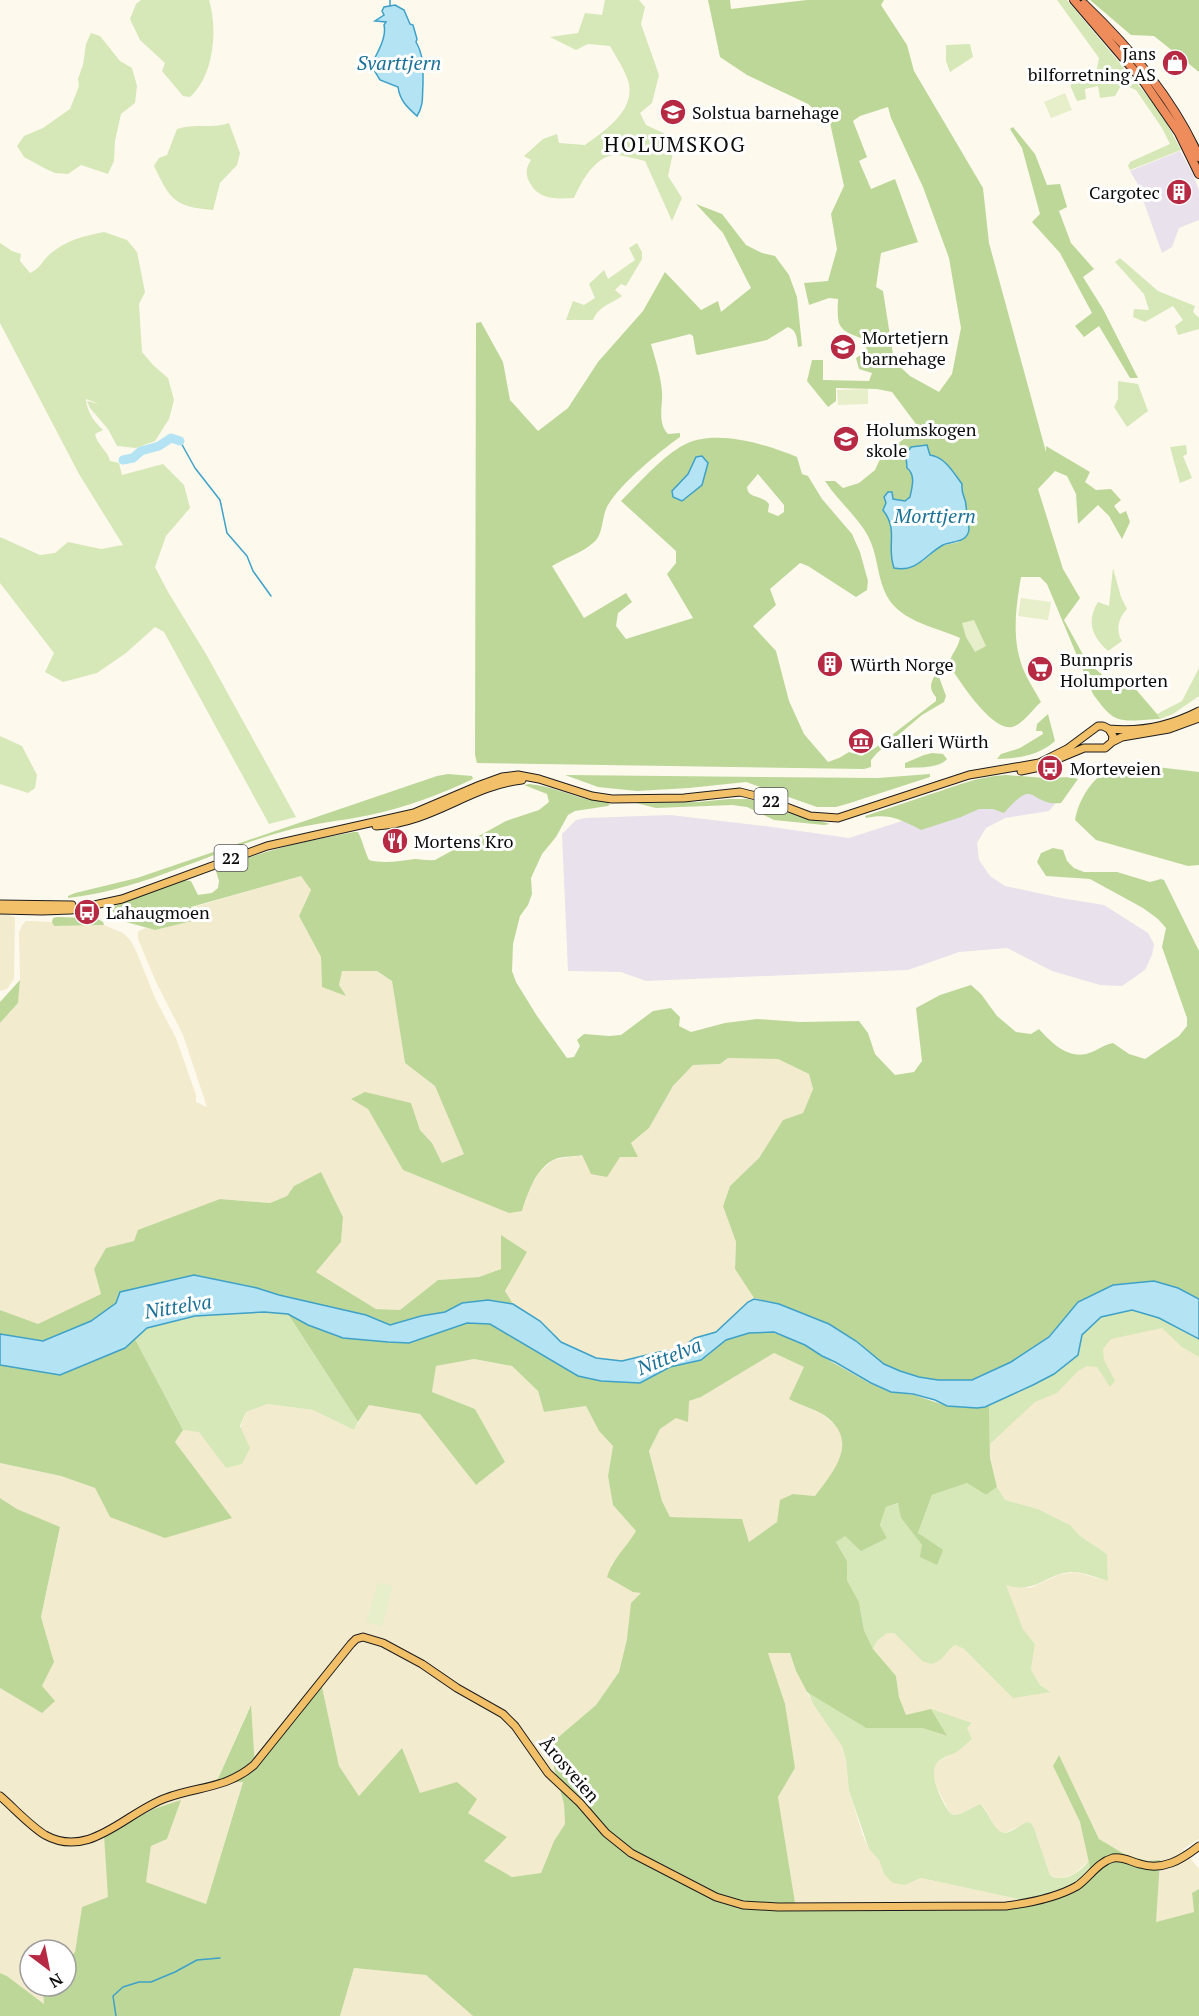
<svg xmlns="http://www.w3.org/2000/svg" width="1199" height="2016" font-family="'PT Serif',serif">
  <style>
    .industrial { fill: #e9e1eb }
    .farmland { fill: #f3ebce }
    .green { fill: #d6e7b8 }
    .forest { fill: #bcd798; fill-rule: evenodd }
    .pitch { fill: #e6eeca }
    .water { fill: #b4e3f3; stroke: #3ea1c7; stroke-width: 1.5 }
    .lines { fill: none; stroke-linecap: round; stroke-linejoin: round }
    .stream { stroke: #3ea1c7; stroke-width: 1.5 }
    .river { stroke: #b4e3f3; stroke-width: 9 }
    .major-casing { stroke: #1d1d1d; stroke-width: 9 }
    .highway-casing { stroke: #1d1d1d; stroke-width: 10 }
    .major { stroke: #f2c069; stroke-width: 7 }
    .highway { stroke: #ee8c5b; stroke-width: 8 }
    .labels { text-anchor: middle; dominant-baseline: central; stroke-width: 6; stroke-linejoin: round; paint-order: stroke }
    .shield { fill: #fff; stroke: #555; stroke-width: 1.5 }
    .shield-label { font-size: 16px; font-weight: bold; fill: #0c0c0c }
    .poi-label { font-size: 18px; fill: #0c0c0c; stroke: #fff; text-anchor: start }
    .street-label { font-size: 18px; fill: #0c0c0c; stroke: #fff }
    .water-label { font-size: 20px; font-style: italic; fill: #1c7198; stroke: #fff }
    .quarter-label { font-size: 21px; letter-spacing: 1.5px; fill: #0c0c0c; stroke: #fff }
  </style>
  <rect width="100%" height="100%" fill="#fef9ed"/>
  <path class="industrial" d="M1180,151l13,23 6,17v29l-20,8 -7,19 -10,6 -25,-70 -7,-12z
    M1052,779l12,14 -15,18 -44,7 -19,10 -9,15 2,17 11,16 15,10 56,12 43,7 44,28 6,11 -2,11 -7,15 -23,16 -22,-1 -48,-14 -45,-23 -48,4 -51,18 -262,11 -25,-9 -53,-1 -6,-137 14,-14 9,-2 85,-3 95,11 84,12 112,-36z"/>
  <path class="farmland" d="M301,876l10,14 -12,26 22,41 1,30 23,8 -6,-10 2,-14h36l15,10 13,82 30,23 30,68 -23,9 -10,-20 -12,-13 -9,-27 -60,-4 17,10 35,61 43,17 76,24 9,-25 9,-14 13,-12 29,-5 55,2 -6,-14 18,-15 24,-42 20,-21 27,-1 8,-6 50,1 31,15 4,15 -10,24 -20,7 -24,38 -29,28 -7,19 13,37 -1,27 19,29 -38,34 -21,6 -17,12 -19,2 -37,9 -26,-3 -35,-16 -21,-21 -27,-17 -8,-12 21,-40 -25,-16v33l-22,8 -41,3 -38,30 -24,-1 -60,-37 25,-30 2,-25 -22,-45 -27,14 -7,10 -17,7 -50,-4 -86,42 -28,7 -12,21 7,25 -63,31 -38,-15v-287l18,-20 2,-23 -1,-47 3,-8 4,-4h7l19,1 2,4 50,-1 19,8 8,8 6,12 18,45 21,40 20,57v7l11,5 -24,-72 -27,-53 -18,-43v-8l8,-3 9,2 40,-10 -5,-12z
    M0,912l15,5 -1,62 -7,10 -7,2z
    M1132,1310l67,29v500l-16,10 16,20v20l-7,4 2,19 -38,10 -8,-61 -22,-6 -27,-16 -40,-84 -6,11 27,56 9,39 -15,13 -13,5 -11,-4 -16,-47 -3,-5 -4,-1 -22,11h-4l-4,-3 -13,-23 -4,-3 -20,10 -7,1 -3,-2 -13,-25 -4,-16 2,-7 5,-5 17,-8 7,-8 8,-5 -6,-11 6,-4 -66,-9 -7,-18 -3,-21 -23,-27 4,-8 10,-8h7l28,28 33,-16 9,4 49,48 37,-6 -10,-6 -9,-15 4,-26 -12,-15 -18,-45 25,4 28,-13 17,-3 33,9 -1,-27 -27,-18 -10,-11 -32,-16 -33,-9 -8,-13 -7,-29 -1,-54z
    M774,1353l30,14 -15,32 33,15 16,13 5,12 -2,19 -10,18 -16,20 -22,-2 -16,28 -28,20 -8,-23 -71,-2 -8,-16 -13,-50 11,-22 16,-11 13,-17 12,-4z
    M473,1359l39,7 26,25 6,21 42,-6 13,25 14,15 -5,30 5,29 23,26 -8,14 -17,20 31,27 -15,47 -8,33 -23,33 -41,35 -1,28 10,36 1,20 -11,17 -13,32 -29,4 -29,-16 24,-24 -39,-24 -48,-20 -19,-44 -41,48 -21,-31 -17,-78 -68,80 -4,-62 -33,75h26l-37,123 -60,-22 5,-36 16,-7 14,-39 -73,97 -26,10 -7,45 -9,8v-10h-36v36h13l2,19 -38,-29 -7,-3v-285l41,24 1,-26 12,-24 -13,-45 19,-89 -43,-19 -17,-11v-35l61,13 34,12 15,29 121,1 -56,-76 8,-12 16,1 27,37 20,-56 22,-8 45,6 41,20 15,-25 51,9 56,71 29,-23 -30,-53 -43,-17 4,-26z
    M767,1653h23l6,18 17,33 29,42 4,14 3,31 14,45 6,13 10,11 5,14 21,11 16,-7 111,24 -236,8 -18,-113 17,-29z
    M354,1968l72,7 47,41h-133z"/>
  <path class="green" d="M141,0h68c9,29 5,76 -19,97l-7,-1 -21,-25 3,-8 -25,-23 -10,-21 6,-15z
    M605,0h34l6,7 -4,17 18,51 -7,28 -12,10 6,12 30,14 -8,37 14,22 -10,23 -27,-60c-9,-2 -19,-5 -28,-6 -21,-1 -36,27 -43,43 -18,1 -35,2 -44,-15 -5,-8 -4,-16 1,-23l-7,-4 19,-17 14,-5 2,9 26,2c19,-14 49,-33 44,-61 -3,-13 -13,-27 -19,-38l-22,-2 -12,6 -26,-13 28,-4 7,-20 17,2z
    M1057,0h10l93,111 21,39 -51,20 -2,-4 2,-4 40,-18 -8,-16 -26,-38 -14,-6 -7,12 -15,2 -2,-12 -13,3 1,10 -9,2 -7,-16 26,-12 3,-15z
    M91,33l9,3 20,25 12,7 5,18 -2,17 -14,11 -6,27 -1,20 -6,13 -27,-9 -13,9 -13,-1 -9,-4 -22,-12 -7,-11 7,-10 19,-8 27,-19 9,-23 -1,-7 5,-14 3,-21z
    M970,44l3,13 -23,15 -4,-11v-16z
    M229,123l11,30 -3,12 -17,18 -7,27c-39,-3 -43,-11 -59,-44l5,-8 8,-3 10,-26c18,-6 35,0 52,-6z
    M104,232l23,8 10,12 8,40 -6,12 3,48 11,13 15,13 6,22 -5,19 -14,22 -19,7 -19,-2 -9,-17 -18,-21 -3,-7 12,3 -13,-5c1,12 7,22 17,31l-8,4c2,11 13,17 15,27l9,2 3,12 41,-11 21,21 6,23 -24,28 -11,31 13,25 38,62 90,163 -27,7 -105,-192 -9,-5 -29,26 -29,20 -34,9 -18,-10 9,-19 -54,-70v-46l40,18 15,-2 13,-11 33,7 22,-4 -44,-71 -79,-151v-80l12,8 9,3 -1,7 10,12c10,-4 12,-12 20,-19 16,-14 34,-18 54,-22z
    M637,243l5,9v7l-16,27 -5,-2 -6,6 7,6c-11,8 -23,10 -29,24h-27l7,-19 11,4 11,-7 -6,-14 15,-14 4,9 27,-19 -6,-12z
    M1120,258l38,33 37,15 -2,6 6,6v11l-21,6 -3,-9 8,-6 -10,-14 -28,16 -12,-5 1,-8 15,1 -5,-16 -29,-32z
    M1118,381l20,3 10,27 -21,16 -13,-20 4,-8z
    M1186,445l1,9 -4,2 9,22 -12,5 -10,-36z
    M1113,568l8,29 6,12c-8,8 -12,21 -5,32l-14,10c-16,-14 -22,-30 -10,-49l11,4z
    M1199,668v28l-26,18 -13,5 -3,-5 25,-13z
    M0,736l22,10 15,29 -2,13 -7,5 -28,-9z
    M1132,1310l27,8 40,21v18l-17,-10 -20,-19 -51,11 -8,10 1,11 11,21 -5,6 -13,-20 -10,-1 -9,5 -21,22 -22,9 -45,42 -1,-40c33,-12 61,-27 89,-49l4,-20 19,-18z
    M264,1312l24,2 70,108 -4,8 -41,-20 -45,-6 -22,8 -6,14 10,22 -8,16 -16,4 -27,-36 -16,-2 -48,-91 12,-11 48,-12z
    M967,1483l19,12 11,-8 8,13 33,9 32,16 10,11 27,18 1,27c-10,-3 -23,-8 -33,-9 -28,-1 -37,23 -69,13l17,44 12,15 -4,26 9,15 11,7 -38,6 -49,-49 -9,-4c-11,7 -9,15 -24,19l-9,-3 -28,-28h-7l-10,8 -4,8 -9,-19 -5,-28 -12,-22v-19l-11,-19 9,-7 42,3 -7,-13 6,-18 13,-4 2,15 36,46 -19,-31 14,-38z
    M808,1692l58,36h56l24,8 -15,-27 41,14 -5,5 5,11c-6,4 -9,9 -15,13 -5,3 -12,4 -17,8 -15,10 2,42 10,53l3,2 7,-1 20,-10c8,6 15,30 25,29 7,-1 15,-8 22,-11l4,1 3,5 16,47c14,9 30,-3 39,-14l2,11 -20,17 -39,13 -111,-24 -16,7 -12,-2 -9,-9 -5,-14 -10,-11 -20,-58 -3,-31 -4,-14 -29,-42z"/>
  <path class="forest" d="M708,0h22l1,9 76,-9h77l-3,5 26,40 7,26 69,117 6,55 57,209v-6l44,26 -5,10 11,8 15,-1 10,11 -7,6 6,8 6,-3 4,11 -8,17 -13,-23 -11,-11 -20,19 -2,-30 -9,-18 -12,-5 -17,18 25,80 17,29 -16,22 23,42 30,25 16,-1 24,28 3,5c-12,0 -33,4 -44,-1 -9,-4 -17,-16 -23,-24l-46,-110 -7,-7h-19c-5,29 -9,58 0,86 4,13 13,26 20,39 -8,7 -19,23 -29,25 -21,4 -53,-47 -63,-62 2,-12 9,-16 11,-27 -27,-12 -64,-17 -76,-48 -7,-17 -7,-37 -16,-54 -11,-20 -30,-35 -43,-55h10l8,7 16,-5 16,-13 7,-15 37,-27 -27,-36 -15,-3 -41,-1v13l-8,6 -21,-26 5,-21h11v20l46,1 3,-8 -13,-4 -3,-11 11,-7 -3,-12c-27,-9 -27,-12 -26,-40l-9,-1 -20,7 -5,-22 24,-2 9,-32 -6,-35 13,-28 -14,-63 -22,-19 -61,-29 -27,-18zM888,107l3,11 32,69 26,71 12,70 -9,46 -13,18 -29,-16 -16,-15 -11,-70 -7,-4 5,-34 37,-11 -23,-63 -24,10 -12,-28 8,-4 -14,-36 7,-5zM930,455c15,2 23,17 32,28v12l4,7v16l3,10 -10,14 -18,4 -18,15 -29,7c-8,-23 5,-37 -11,-58l9,-18v7l13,2 5,-4 3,-15 -2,-11z
    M1090,0h109v72l-45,-36 -23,-1z
    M1013,127l22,27 12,31 13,-1 7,23 -8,4 12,32 23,26 -11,8 20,32 35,69h-8l-31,-52 -15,11 -9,-11 17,-13 -32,-60 -28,-31 8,-8 -18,-66 -12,-19z
    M696,204l26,10 24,31 16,8 13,3 14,19 8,22 5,49 -4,1c-1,-8 -1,-17 -10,-20l-21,13 -69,15 -2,-1 -3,-18 -3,-2 -39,10c4,15 10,32 11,48 1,13 -5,31 6,42l12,-1v4c-21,15 -59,46 -72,68 -7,12 -4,30 -15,38 -11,10 -28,15 -41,23l32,52 42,-25 6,9 -14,11 -2,13 10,13 67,-21 -26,-44 9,-11v-12l-55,-50c18,-18 37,-40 59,-54 32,-20 85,-3 117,10l5,17 6,2 14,23 30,35 8,18 8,29 -1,9 -11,7 -48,-31 -8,-3 -30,26 6,16 -23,21 23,25 13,50 15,33 24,28 11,-4 10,-6 13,4 13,-8 61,-47v-4c-7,-8 -6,-13 -1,-22l4,2 7,19 -2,6 -22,13 -45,38 -6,7v7l-7,2 -387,-6 -2,-8 1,-432 5,-1 22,40 7,38 28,31 30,-23 30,-46 45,-51 22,-39 36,38 17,-9 3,11 30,-24 -28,-55zM696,457l12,6 -7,22 -29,6 16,-17zM758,474l26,31v7l-6,4 -10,-4 1,-8c-9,-10 -21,-5 -22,-17z
    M1048,714l7,27c-17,15 -36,17 -58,18l4,-5 19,-6 23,-14 -1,-3h-6l1,-7z
    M932,753l11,1 4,5c-8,10 -30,8 -42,9v-5l19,-8z
    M1132,764l67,8v93l-11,1 -92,-26 -21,-20c4,-22 18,-43 38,-53 6,-2 13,-2 19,-3z
    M448,774l24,2 1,3c-34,16 -66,28 -103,36 -28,6 -57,8 -85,16 -74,20 -140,59 -217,67v-2l7,-3 62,-15 300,-102z
    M930,774v3l-80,26 -14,4h-19l-71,-25 -57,6 -52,3 -39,-4 -33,-12 313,3z
    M1006,775l39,3 26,-1 7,2 -17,24c-33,3 -24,-28 -57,10l-11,-4h-14l-18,8 -40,13c-20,-10 -31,-17 -55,-12l-1,-2c21,-7 43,-14 63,-21 29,-9 47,-18 78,-20z
    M529,784c21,2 38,10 57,15 8,2 17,1 24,5l-2,2 -33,5 -7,4 -12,22 -14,17 -11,24 1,16 -4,11 -8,11 -7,28 -1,27 4,11 21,34 30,42 7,-1 6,-11 -3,-6 7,-6 25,2 12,-1 32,-24 18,-3 9,9 -1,9 12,6 34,-9 32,-4 43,3 59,-1 9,12 7,21 20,21 19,-3 8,-11 -6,-53 24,-13 31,-10 10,9 16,22 19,16 15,2 8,-5c12,13 27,29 47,25 9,-2 17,-9 27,-11l16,11 16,5 34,-23 8,-10v-8l-25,-71 4,-19 -8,-9 -15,-11 -53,-29 -44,-3 -9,-14 4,-9 12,-5 10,2 4,11 7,7 10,4h33l33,10 11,-3 3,1 35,71v348l-21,-11 -100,14 -29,34 -38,26 -39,18h-35l-18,-2 -37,-14 -26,-23 -27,-17 -50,-20 -25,-6 -19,-29 1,-27 -13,-36 7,-20 29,-28 24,-38 20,-7 10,-24 -4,-15 -31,-15 -50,-1 -8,6 -27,1 -20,21 -24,42 -18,15 7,14h-18l-13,20 -16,-3 -9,-19c-9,2 -22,1 -29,5 -18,10 -25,33 -31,51l-13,2 -106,-43 -35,-61 -17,-10 14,-7 46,11 9,27 12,13 10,20 22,-9 -29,-68 -30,-23 -13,-82 -15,-10h-35l-3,14 7,11 -24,-9 -1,-30 -22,-41 12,-26 -10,-14 -110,31 5,13 -41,10 -36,-10 -6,-8 -6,-3 76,-29 8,1 7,14 14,-2 6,-5 1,-7 -3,-10c44,-21 91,-30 138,-39h4c4,7 7,20 11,28 14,4 31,1 46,-1 6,0 11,2 20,1l71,-39 33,-11 10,-8 -2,-8 -23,-9z
    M729,799h19l15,3 25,10 42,12 -6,1 -50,-5 -27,-13 -15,-2 -76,3 -20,-5 62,-1z
    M57,917l39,1 7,4 1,3 -50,1 -2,-4 1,-4z
    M20,980l-2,23 -18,20v-21z
    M321,1172l22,45 -2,25 -25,30 60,37 24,1 38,-30 41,-3 22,-8v-34l26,17 -22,39 8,13 -25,-4 -26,3 -17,9 -25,4 -30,9 -24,-10 -87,-20 -22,-7 -63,-13 -78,28 -25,18 -48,20 -43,-7v-24l38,14 63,-30 -7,-25 12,-21 28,-7 4,-11 82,-31 50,4 17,-7 7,-10z
    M288,1314l20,11 35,13 45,4 21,1 58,-20 23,1 50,28 61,29 39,2 30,-16 32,-7 24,-20 23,-7h25l32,11 19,14 44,25 21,9 24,3 33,11 38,1 4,-3 1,54 7,29 -11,8 -19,-12 -35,12 -14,38 25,17 -6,15 -17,-8 2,-12 -21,-27 -3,-15 -12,4 -6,18 7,13 -26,13 -16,-15 -9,6 11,19v19l12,22 5,28 9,19 23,27 3,21 7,18 25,-6 16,27 -25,-8h-56l-59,-36 -11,-21 -6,-18h-22l17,51 10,64 -17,29 18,112 236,-7 39,-13 20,-17 -11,-50 -27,-56 6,-11 40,84 27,16 22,6 12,-1 -4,62 38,-10 -2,-19 7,-4v127h-726l-47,-41 -72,-7 -14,48h-340v-43l7,3 37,28 -1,-18h23v-26l9,-8 7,-45 26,-10 -4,-62 50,-26 27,-9 -14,39 -16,7 -5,36 60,22 37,-122 -26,-1 34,-76 4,63 67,-81 17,79 20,30 43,-48 18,45 37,-11 20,17 -9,14 39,24 -23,24 28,16 29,-4 13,-32 11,-17 -1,-20 -10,-36 1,-28 41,-35 23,-33 8,-33 4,-36 10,-10 -8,-1 -26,-15c5,-18 20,-30 29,-46l-23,-26 -5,-29 5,-30 -14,-15 -13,-25 -42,6 -6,-21 -26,-25 -38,-7 -38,7 -4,26 43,17 30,53 -29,23 -56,-71 -51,-9 -11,17zM774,1353l30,14 -15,32c11,6 25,10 35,16 36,25 11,55 -9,81l-22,-2 -13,6 -3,22 -28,20 -7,-23 -72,-2 -8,-16 -13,-50 11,-22 16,-11 12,4 1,-21 12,-4z
    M135,1339l48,91 -8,12 57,76 -67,20 -55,-21 -15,-29 -34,-12 -61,-13v-98l60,10 65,-27z
    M0,1498l17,11 43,18 -19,90 13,45 -12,24 13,15 -13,12 -42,-25z"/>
  <path class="pitch" d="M1065,93l7,17 -21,8 -7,-16z
    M868,389v15l-30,1 -1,-15z
    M1021,598l30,4 -3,18 -30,-4z
    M974,620l12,26 -11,6 -9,-15 -4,-14z
    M378,1582l15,4 -11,41 -16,-5z"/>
  <path class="water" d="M395,5l9,5 6,14 3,1 4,14 -1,3c8,14 7,27 7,42 -1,13 1,21 -6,32 -10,-9 -17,-15 -19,-29l-18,-7 -9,-15c6,-11 16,-28 13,-40l2,-3 -11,-1 9,-6 -2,-4 2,-4z
    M927,445l3,10c15,2 23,17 32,29 -1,12 4,13 4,22 1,4 0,9 1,14 0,2 2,6 2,9 -1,14 -17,12 -26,16 -17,9 -26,28 -49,23 -8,-23 5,-37 -11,-58l3,-7 -2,-6 4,-5h4l1,7 12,2 5,-4c2,-10 6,-22 -3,-29l-1,-13 5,-8z
    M702,456l6,7 -6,22 -20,16 -9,-4 -1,-6 16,-17 8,-17z
    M194,1275l63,13 22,7 87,20 24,10 31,-9 24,-4 17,-9 26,-3 25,4 27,17 21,21 35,16 26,3 37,-9 19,-2 17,-12 21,-6 32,-30 6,-3 25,5 50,20 27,17 28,23 16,7 19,6 19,3h34l39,-18 38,-25 29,-35 35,-17 41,-4 24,7 21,11v40l-40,-21 -27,-8 -31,7 -19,18 -4,20 -24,19 -21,11 -48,22 -8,1 -30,-2 -12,-6 -22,-6 -22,-2 -20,-9 -36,-21 -13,-6 -17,-11 -31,-13 -25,1 -23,7 -25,20 -31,7 -30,16 -39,-2 -23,-5 -88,-52 -23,-1 -58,20 -21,-1 -45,-4 -35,-13 -20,-11 -24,-2 -69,4 -48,12 -22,20 -65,27 -60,-10v-31l43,7 48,-20 25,-18 4,-11z"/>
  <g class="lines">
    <path class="stream" d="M390,0v6
      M180,441l15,27 25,32 7,33 20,23 6,15 18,25
      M116,2016l-3,-20 10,-9 16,-5h12l24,-10 22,-12 23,-2"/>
    <path class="river" d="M123,460l10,-2 8,-7 18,-5 12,-8 9,3"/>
    <g class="major-casing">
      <path id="major" d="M1109,729c31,3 63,-4 90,-18
        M1060,758l24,-10h21l7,-6 10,-5 47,-8 30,-11
        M1021,771l24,-5
        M376,826c57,-3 93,-40 146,-46
        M0,904l72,1
        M0,910l42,1 29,-1 51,-11 145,-53 147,-33 66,-28 22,-8 16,-2 21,4 53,17 20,3 72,-1 56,-6 20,5 50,19 28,2 131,-43 70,-12 28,-14 31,-23h5l6,3 4,7 -1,6
        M0,1796c14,12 29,29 45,39 45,25 81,-23 121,-37 32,-12 60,-9 88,-33l97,-121 5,-5 7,-2 20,6 39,21 35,24 46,26 12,12 33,47 32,30 26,30 25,20 85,44 27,8 35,2 228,-1c23,-3 50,-8 71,-20 12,-8 21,-24 36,-28 10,-2 18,4 27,6 23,7 41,-4 59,-18"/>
    </g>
    <g class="highway-casing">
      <path id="highway" d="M1074,0l70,82 35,51 20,41
        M1084,4c46,44 89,94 115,153"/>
    </g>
    <use href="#major" class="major"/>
    <use href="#highway" class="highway"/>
  </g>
  <defs>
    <g id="shop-disc" transform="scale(1.35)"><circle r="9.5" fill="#b62b43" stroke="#fff"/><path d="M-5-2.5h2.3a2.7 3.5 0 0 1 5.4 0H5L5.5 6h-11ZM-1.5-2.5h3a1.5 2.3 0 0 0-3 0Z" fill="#fff"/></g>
    <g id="school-disc" transform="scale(1.35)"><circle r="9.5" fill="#b62b43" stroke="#fff"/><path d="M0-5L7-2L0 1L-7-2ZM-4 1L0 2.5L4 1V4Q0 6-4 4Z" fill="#fff"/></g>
    <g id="building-disc" transform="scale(1.35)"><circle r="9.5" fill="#b62b43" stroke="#fff"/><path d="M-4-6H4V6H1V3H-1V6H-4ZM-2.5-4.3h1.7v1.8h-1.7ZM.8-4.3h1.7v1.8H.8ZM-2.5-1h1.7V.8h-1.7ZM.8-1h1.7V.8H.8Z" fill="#fff"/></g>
    <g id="supermarket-disc" transform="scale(1.35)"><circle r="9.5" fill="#b62b43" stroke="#fff"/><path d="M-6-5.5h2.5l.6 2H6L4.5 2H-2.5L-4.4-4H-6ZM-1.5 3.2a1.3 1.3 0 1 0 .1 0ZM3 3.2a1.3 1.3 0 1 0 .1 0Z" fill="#fff"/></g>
    <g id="museum-disc" transform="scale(1.35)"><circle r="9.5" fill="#b62b43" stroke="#fff"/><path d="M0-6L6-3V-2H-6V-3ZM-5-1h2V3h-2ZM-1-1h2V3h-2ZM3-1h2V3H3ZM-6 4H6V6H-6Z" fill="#fff"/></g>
    <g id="bus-disc" transform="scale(1.35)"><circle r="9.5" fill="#b62b43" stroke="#fff"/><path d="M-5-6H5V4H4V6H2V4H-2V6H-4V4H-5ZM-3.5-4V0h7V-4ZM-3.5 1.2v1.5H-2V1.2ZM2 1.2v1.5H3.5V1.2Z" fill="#fff"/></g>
    <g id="restaurant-disc" transform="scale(1.35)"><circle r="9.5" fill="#b62b43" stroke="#fff"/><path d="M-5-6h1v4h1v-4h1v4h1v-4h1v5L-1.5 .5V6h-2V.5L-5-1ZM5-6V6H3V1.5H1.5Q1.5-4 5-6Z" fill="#fff"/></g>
  </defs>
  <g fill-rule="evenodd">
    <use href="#shop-disc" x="1175" y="63"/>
    <use href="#school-disc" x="673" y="112"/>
    <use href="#building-disc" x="1179" y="192"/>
    <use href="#school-disc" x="843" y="347"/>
    <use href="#school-disc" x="846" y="439"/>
    <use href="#building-disc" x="830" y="664"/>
    <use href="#supermarket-disc" x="1040" y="669"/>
    <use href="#museum-disc" x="861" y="741"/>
    <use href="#bus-disc" x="1050" y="768"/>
    <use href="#restaurant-disc" x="395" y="841"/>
    <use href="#bus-disc" x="87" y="912"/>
  </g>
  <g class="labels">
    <g class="shield">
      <rect x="754.5" y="788" width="33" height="26" rx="4.5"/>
      <rect x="214.5" y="845" width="33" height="26" rx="4.5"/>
    </g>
    <g class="shield-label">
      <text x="771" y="801">22</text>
      <text x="231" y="858">22</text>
    </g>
    <g class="poi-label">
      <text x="1156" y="53" text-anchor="end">Jans<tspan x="1156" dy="21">bilforretning AS</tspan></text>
      <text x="692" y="112">Solstua barnehage</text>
      <text x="1160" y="192" text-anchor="end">Cargotec</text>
      <text x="862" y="337">Mortetjern<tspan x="862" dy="21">barnehage</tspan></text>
      <text x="866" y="429">Holumskogen<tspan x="866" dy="21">skole</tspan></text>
      <text x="1060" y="659">Bunnpris<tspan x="1060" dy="21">Holumporten</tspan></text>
      <text x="850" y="664">Würth Norge</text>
      <text x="880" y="741">Galleri Würth</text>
      <text x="1070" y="768">Morteveien</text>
      <text x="414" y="841">Mortens Kro</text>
      <text x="106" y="912">Lahaugmoen</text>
    </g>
    <g class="street-label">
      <text transform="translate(570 1769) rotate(49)">Årosveien</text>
    </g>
    <g class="water-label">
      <text x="399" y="62">Svarttjern</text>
      <text x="935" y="515">Morttjern</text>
      <text transform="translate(178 1306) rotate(-9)">Nittelva</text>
      <text transform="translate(669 1356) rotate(-22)">Nittelva</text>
    </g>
    <g class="quarter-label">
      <text x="675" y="144">HOLUMSKOG</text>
    </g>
  </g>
  <g transform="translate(48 1968) rotate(148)"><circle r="28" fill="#ffffff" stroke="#9e9e9e" stroke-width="1.5"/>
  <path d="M0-4.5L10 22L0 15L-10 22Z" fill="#b62b43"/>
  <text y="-9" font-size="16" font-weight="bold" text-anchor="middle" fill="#0c0c0c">N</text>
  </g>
</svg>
